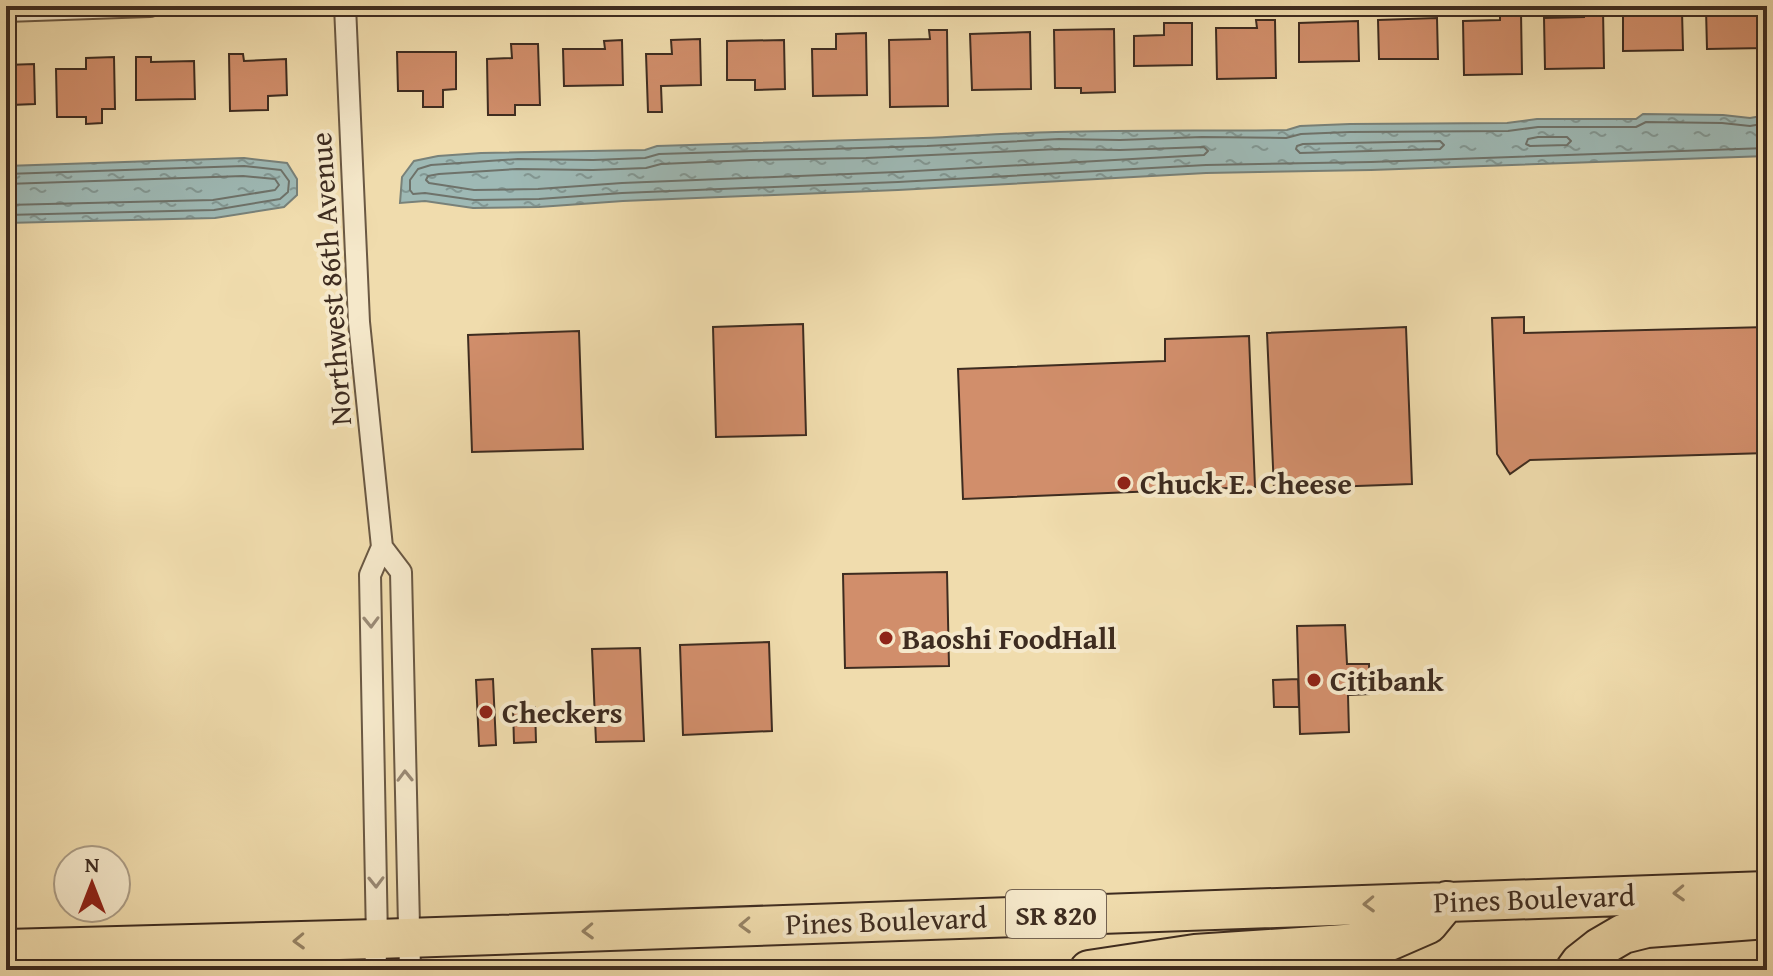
<svg xmlns="http://www.w3.org/2000/svg" width="1773" height="976" font-family="'Gentium Book Plus',serif">
  <style>
    .water { fill: url(#water-ripples); stroke: #788179; stroke-width: 2 }
    .lines { fill: none; stroke-linecap: round; stroke-linejoin: round }
    .shore { stroke: #6e726a; stroke-width: 2 }
    .building { fill: #d18e6b; stroke: #3e2c20; stroke-width: 2 }
    .street-casing { stroke: #6a5843; stroke-width: 24 }
    .highway-casing { stroke: #3e2c20; stroke-width: 42 }
    .street { stroke: #f5e8ca; stroke-width: 20 }
    .highway { stroke: #f0dcad; stroke-width: 38 }
    .oneway { stroke: #9a8a75 }
    .oneway2 { stroke: #978466 }
    .poi-dot { fill: #8f2418; stroke: #f5e8ca; stroke-width: 3 }
    .labels { text-anchor: middle; dominant-baseline: central; stroke-width: 8; stroke-linejoin: round; paint-order: stroke }
    .shield { fill: #f5e8ca; stroke: #756453; stroke-width: 2 }
    .shield-label { font-size: 28px; font-weight: bold; fill: #3e2c20 }
    .street-label { font-size: 30px; fill: #3e2c20; stroke: #f5e8ca }
    .poi-label { font-size: 30px; font-weight: bold; fill: #3e2c20; stroke: #f5e8ca; text-anchor: start }
  </style>
  <defs>
    <pattern id="water-ripples" width="26" height="14" patternUnits="userSpaceOnUse" patternTransform="scale(2)"><rect width="26" height="14" fill="#9eb9b5"/><path d="M2 4q2-2 4 0t4 0M15 11q2-2 4 0t4 0" fill="none" stroke="#829793"/></pattern>
  </defs>
  <rect width="100%" height="100%" fill="#f0dcad"/>
  <filter id="stains"><feTurbulence type="fractalNoise" baseFrequency=".0025" numOctaves="4"/><feColorMatrix values="0 0 0 0 .2 0 0 0 0 .09 0 0 0 0 .02 0 0 0 .5 -.17"/></filter>
  <radialGradient id="worn" r=".72"><stop offset=".6" stop-color="#630" stop-opacity="0"/><stop offset="1" stop-color="#630" stop-opacity=".3"/></radialGradient>
  <path class="water" d="M1643,114l80,1 27,3 17,-3v41l-396,14 -165,3 -308,17 -275,11 -84,6 -66,1 -48,-7 -25,2 2,-26 12,-16 24,-5 43,-3 164,-3 12,-4c89,-3 178,-5 266,-8 45,-2 89,-5 133,-6 77,-2 154,-1 231,-2l13,-4 50,-2 157,-1 30,-4h99z
    M244,158l43,5 10,16v16l-13,12 -69,11 -209,5v-57z"/>
  <g class="lines">
    <path class="shore" d="M1767,123l-17,3 -28,-3 -76,-1 -10,5h-98l-30,4 -158,1 -49,2 -15,4 -84,-1 -82,3 -61,-1 -132,7 -268,8 -14,4 -52,2 -75,-1 -87,6 -13,4 -8,11v10l3,4 12,-1 49,7 65,-1 83,-6 276,-11 308,-17 165,-3 396,-14
      M1538,137h29l4,4 -4,4 -37,1 -4,-2 2,-5z
      M1440,141l4,4 -4,4 -140,4 -4,-4 1,-3 6,-2z
      M1204,147l4,4 -4,4 -307,17 -275,11 -84,6 -64,1 -45,-7 -3,-3 2,-4 11,-2 78,-5 76,1 53,-2 15,-4 89,-4 116,-2 193,-9 61,1z
      M6,174l238,-8 37,4 8,11 -1,11 -8,7 -66,11 -208,5
      M6,184l237,-8 32,3 4,6 -4,5 -62,10 -207,5"/>
  </g>
  <path class="building" d="M1764,8l1,40 -58,1 -1,-40z
    M1584,9h19l1,59 -59,1 -1,-51 40,-1z
    M1682,11l1,39 -60,1v-39z
    M1500,12h21l1,62 -58,1 -1,-54 37,-1z
    M1437,18l1,41h-59l-1,-39z
    M1256,20h19l1,58 -59,1 -1,-51h41z
    M1358,21l1,40 -60,1v-39z
    M1164,23h28v42l-58,1v-30l30,-1z
    M1114,29l1,63 -34,1v-5h-26l-1,-58z
    M929,30h18l1,76 -58,1 -1,-67 41,-1z
    M1030,32l1,57 -59,1 -2,-56z
    M866,33l1,62 -54,1 -1,-47h24v-15z
    M700,39l1,46 -40,1 1,26h-14l-2,-58h26l-1,-14z
    M622,40l1,45 -59,1 -1,-37h42l-1,-8z
    M784,40l1,49 -30,1v-10h-28v-39z
    M511,44h27l2,61h-25v10h-27l-1,-56 25,-1z
    M397,52h59v37l-13,1v17h-20v-16h-25z
    M229,54h14l1,7 42,-2 1,36 -19,1v14l-38,1z
    M114,57l1,52h-13v14l-16,1v-7h-29l-1,-48h30v-11z
    M136,57h15v5l43,-1 1,38 -59,1z
    M34,64l1,40 -24,1v10h-5v-50z
    M1524,317v16l243,-6v126l-237,7 -20,14 -13,-20 -5,-136z
    M803,324l3,111 -90,2 -3,-110z
    M1406,327l6,157 -138,5 -7,-156z
    M579,331l4,118 -111,3 -4,-117z
    M1249,336l6,151 -292,12 -5,-130 207,-8v-22z
    M947,572l2,94 -104,2 -2,-94z
    M1345,625l2,39h22l1,30 -22,1 1,37 -49,2 -3,-108z
    M769,642l3,89 -89,4 -3,-90z
    M640,648l4,93 -48,1 -4,-93z
    M493,679l3,66 -17,1 -3,-66z
    M1298,679l1,28h-25l-1,-27z
    M535,707l1,35 -22,1 -1,-35z"/>
  <g class="lines">
    <g class="street-casing">
      <path id="street" d="M345,6l14,316 23,225 -12,28 7,364 -2,31
        M6,11l144,-5
        M382,547l19,25 9,398"/>
    </g>
    <g class="highway-casing">
      <path id="highway" d="M6,949l371,-10 1390,-48
        M1089,970l106,-16 194,-13 39,-17 19,-23
        M1575,970l5,-7 19,-15 24,-14 24,-6 120,-9"/>
    </g>
    <use href="#street" class="street"/>
    <use href="#highway" class="highway"/>
  </g>
  <defs><path id="oneway-chevron" d="M-2-3.5L2.5 0L-2 3.5" fill="none" stroke-width="1.6" stroke-linecap="round" stroke-linejoin="round" transform="scale(2)"/></defs>
  <g class="oneway">
    <use href="#oneway-chevron" transform="translate(371 622) rotate(89)"/>
    <use href="#oneway-chevron" transform="translate(405 776) rotate(-91)"/>
    <use href="#oneway-chevron" transform="translate(376 882) rotate(89)"/>
  </g>
  <g class="oneway2">
    <use href="#oneway-chevron" transform="translate(1679 893) rotate(178)"/>
    <use href="#oneway-chevron" transform="translate(1369 904) rotate(178)"/>
    <use href="#oneway-chevron" transform="translate(745 925) rotate(178)"/>
    <use href="#oneway-chevron" transform="translate(588 931) rotate(178)"/>
    <use href="#oneway-chevron" transform="translate(299 941) rotate(178)"/>
  </g>
  <g class="poi-dot">
    <circle cx="1124" cy="483" r="8"/>
    <circle cx="886" cy="638" r="8"/>
    <circle cx="1314" cy="680" r="8"/>
    <circle cx="486" cy="712" r="8"/>
  </g>
  <g class="labels">
    <rect class="shield" x="1006" y="890" width="100" height="48" rx="6"/>
    <g class="shield-label">
      <text x="1056" y="914">SR 820</text>
    </g>
    <g class="street-label">
      <text transform="translate(330 279) rotate(-94)">Northwest 86th Avenue</text>
      <text transform="translate(1534 898) rotate(-2)">Pines Boulevard</text>
      <text transform="translate(886 920) rotate(-2)">Pines Boulevard</text>
    </g>
    <g class="poi-label">
      <text x="1140" y="483">Chuck E. Cheese</text>
      <text x="902" y="638">Baoshi FoodHall</text>
      <text x="1330" y="680">Citibank</text>
      <text x="502" y="712">Checkers</text>
    </g>
  </g>
  <rect width="1773" height="976" fill="none" stroke="#f0dcad" stroke-width="32"/>
  <rect x="8" y="8" width="1757" height="960" fill="none" stroke="#3e2c20" stroke-width="4"/>
  <rect x="16" y="16" width="1741" height="944" fill="none" stroke="#3e2c20" stroke-width="2"/>
  <g transform="translate(92 884)"><circle r="38" fill="#f5e8ca" stroke="#ac9d86" stroke-width="2"/>
  <path d="M0-6L14 30L0 20L-14 30Z" fill="#8f2418"/>
  <text y="-12" font-size="22" font-weight="bold" text-anchor="middle" fill="#3e2c20">N</text>
  </g>
  <rect width="100%" height="100%" filter="url(#stains)"/>
  <rect width="100%" height="100%" fill="url(#worn)"/>
</svg>
